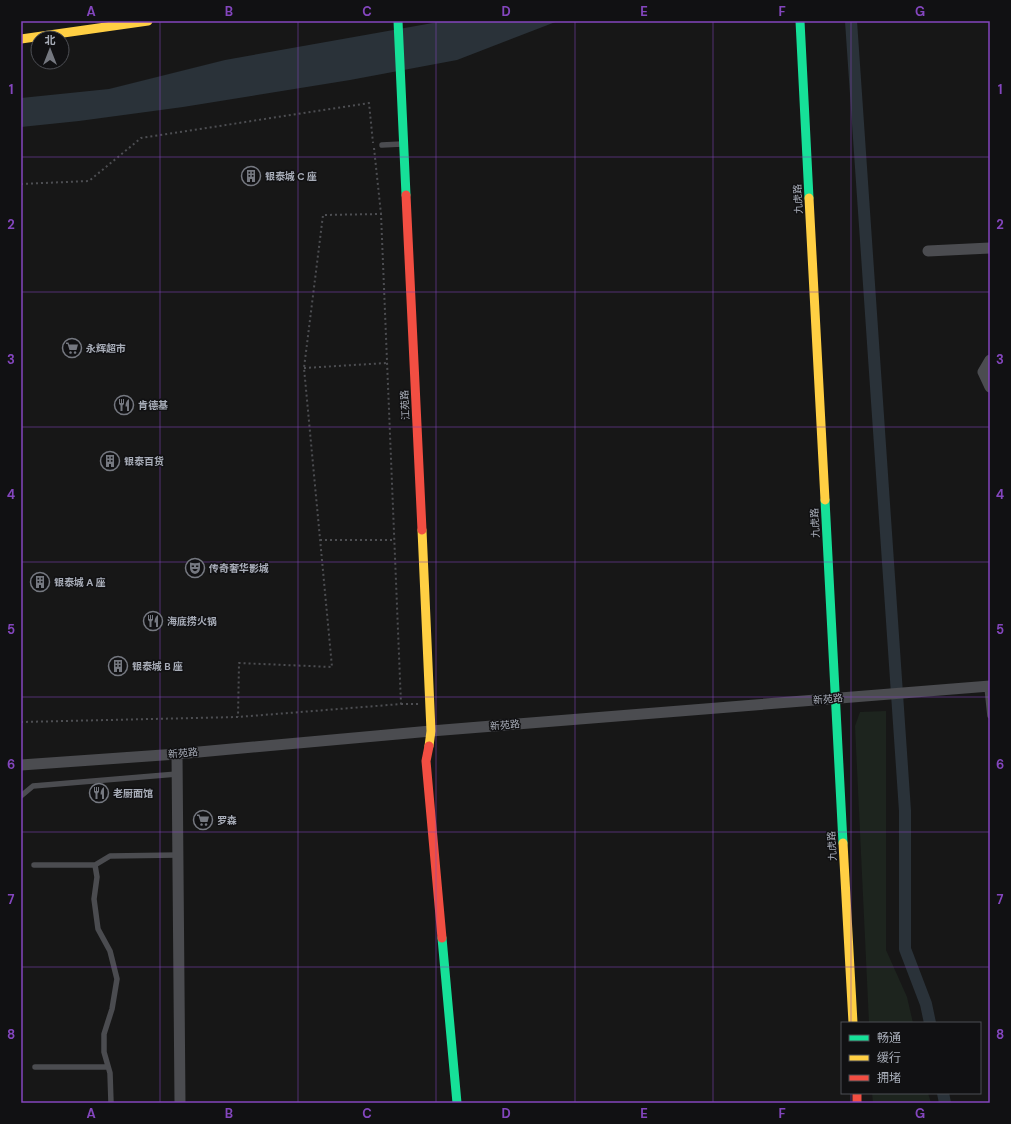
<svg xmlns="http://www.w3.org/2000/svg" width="1011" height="1124" font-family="'DM Sans','Noto Sans SC',sans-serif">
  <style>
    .green { fill: #1d241e }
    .water { fill: #2a3239 }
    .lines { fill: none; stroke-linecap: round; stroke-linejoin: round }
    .canal { stroke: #2a3239; stroke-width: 12 }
    .path { stroke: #4d4e52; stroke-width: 2; stroke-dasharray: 2 3; stroke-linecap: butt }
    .lane { stroke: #4b4c50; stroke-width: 5.5 }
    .street { stroke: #4b4c50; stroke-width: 11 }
    .fast { stroke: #16e098; stroke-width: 9 }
    .slow { stroke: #ffcf43; stroke-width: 9 }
    .jam { stroke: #f24e42; stroke-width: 9 }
    .grid { fill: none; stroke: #8446be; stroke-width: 1; stroke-opacity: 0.55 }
    .labels { text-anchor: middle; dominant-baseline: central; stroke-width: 3; stroke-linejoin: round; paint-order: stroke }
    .poi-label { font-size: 10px; font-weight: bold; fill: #a8adb8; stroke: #111113; text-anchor: start }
    .street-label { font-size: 10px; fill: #a8adb8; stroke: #111113 }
    .neatline { fill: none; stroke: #8446be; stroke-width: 1.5 }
    .grid-label { font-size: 13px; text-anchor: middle; font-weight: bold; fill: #8446be }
  </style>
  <rect width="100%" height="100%" fill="#171717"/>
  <path class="green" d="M886,711v239l21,47 6,26h-44l-14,-297 5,-14z
    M872,1093h56l3,10h-58z"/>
  <path class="water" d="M444,21h114l-101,39 -107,20 -167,27 -104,14 -58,6v-29l88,-9 116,-29z"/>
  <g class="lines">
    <path class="canal" d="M851,21l54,790v138l21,55 4,19
      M943,1093l2,10"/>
    <path class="path" d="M374,148l7,66
      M21,184l68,-3 52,-43 228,-35 4,40
      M304,368l83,-5
      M320,540h74
      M401,704h17
      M21,722l217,-5 163,-13 -20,-490 -58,1 -19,153 28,299 -93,-4 -1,54"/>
    <path class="lane" d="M382,145l20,-1
      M987,687l3,29
      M21,796l12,-10 144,-12
      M34,865h61l15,-9 68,-1
      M95,865l2,12 -3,22 4,30 12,22 7,28 -5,30 -8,25v18l6,21 1,30
      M35,1067h73"/>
    <path class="street" d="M928,251l62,-3
      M990,360l-7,12 7,15
      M177,754l3,349
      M21,765l156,-11 254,-23 559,-45"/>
    <path class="fast" d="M398,21l8,174
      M800,21l9,177
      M825,500l18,343
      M442,938l15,165"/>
    <path class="slow" d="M21,39l127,-18
      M809,198l16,302
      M422,530l9,201 -2,15
      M843,843l10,180"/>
    <path class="jam" d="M406,195l16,335
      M429,746l-3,15 16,177
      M857,1093v10"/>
  </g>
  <path class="grid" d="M160,21v1082M298,21v1082M436,21v1082M575,21v1082M713,21v1082M851,21v1002M21,157h969M21,292h969M21,427h969M21,562h969M21,697h969M21,832h969M21,967h969M851,1093v10"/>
  <defs>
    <g id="building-ring" transform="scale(1)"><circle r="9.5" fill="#111113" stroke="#757880" stroke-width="1.5"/><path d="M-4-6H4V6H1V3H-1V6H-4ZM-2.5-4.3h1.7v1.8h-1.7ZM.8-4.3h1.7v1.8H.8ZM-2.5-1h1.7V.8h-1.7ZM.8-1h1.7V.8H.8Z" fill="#757880"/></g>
    <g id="supermarket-ring" transform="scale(1)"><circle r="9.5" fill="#111113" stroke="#757880" stroke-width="1.5"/><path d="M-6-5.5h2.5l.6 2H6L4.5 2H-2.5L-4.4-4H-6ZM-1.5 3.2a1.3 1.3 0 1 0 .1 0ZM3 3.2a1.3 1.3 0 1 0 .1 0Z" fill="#757880"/></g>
    <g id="restaurant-ring" transform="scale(1)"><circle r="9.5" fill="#111113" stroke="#757880" stroke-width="1.5"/><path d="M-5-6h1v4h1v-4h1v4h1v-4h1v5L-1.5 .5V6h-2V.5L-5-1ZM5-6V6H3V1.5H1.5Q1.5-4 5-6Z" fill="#757880"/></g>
    <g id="theatre-ring" transform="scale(1)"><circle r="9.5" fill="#111113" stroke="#757880" stroke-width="1.5"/><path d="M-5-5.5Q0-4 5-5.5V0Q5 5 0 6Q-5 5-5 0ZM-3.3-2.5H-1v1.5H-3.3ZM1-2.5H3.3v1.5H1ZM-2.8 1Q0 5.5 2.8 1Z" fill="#757880"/></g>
  </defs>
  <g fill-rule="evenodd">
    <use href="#building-ring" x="251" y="176"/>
    <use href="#supermarket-ring" x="72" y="348"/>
    <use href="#restaurant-ring" x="124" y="405"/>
    <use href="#building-ring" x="110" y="461"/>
    <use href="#theatre-ring" x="195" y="568"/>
    <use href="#building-ring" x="40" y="582"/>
    <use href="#restaurant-ring" x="153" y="621"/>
    <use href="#building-ring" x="118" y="666"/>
    <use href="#restaurant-ring" x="99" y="793"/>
    <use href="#supermarket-ring" x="203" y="820"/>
  </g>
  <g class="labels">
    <g class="poi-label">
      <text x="265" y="176">银泰城 C 座</text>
      <text x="86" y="348">永辉超市</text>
      <text x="138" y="405">肯德基</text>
      <text x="124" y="461">银泰百货</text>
      <text x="209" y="568">传奇奢华影城</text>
      <text x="54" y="582">银泰城 A 座</text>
      <text x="167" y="621">海底捞火锅</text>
      <text x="132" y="666">银泰城 B 座</text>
      <text x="113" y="793">老厨面馆</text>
      <text x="217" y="820">罗森</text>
    </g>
    <g class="street-label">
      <text transform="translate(798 199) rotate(-93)">九虎路</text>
      <text transform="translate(405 405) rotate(-93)">江苑路</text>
      <text transform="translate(815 523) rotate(-93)">九虎路</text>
      <text transform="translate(828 699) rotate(-5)">新苑路</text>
      <text transform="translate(505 725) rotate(-5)">新苑路</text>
      <text transform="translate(183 753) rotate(-5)">新苑路</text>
      <text transform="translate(832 846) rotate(-93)">九虎路</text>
    </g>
  </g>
  <rect width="1011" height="1124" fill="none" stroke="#111113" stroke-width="44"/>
  <rect x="841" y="1022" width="140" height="72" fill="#111113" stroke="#4d4f55"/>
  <rect x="849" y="1035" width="20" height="6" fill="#16e098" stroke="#4d4f55"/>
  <text x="877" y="1042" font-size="12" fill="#a8adb8">畅通</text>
  <rect x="849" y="1055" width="20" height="6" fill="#ffcf43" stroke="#4d4f55"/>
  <text x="877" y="1062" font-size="12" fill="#a8adb8">缓行</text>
  <rect x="849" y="1075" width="20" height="6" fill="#f24e42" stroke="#4d4f55"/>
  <text x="877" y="1082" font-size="12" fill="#a8adb8">拥堵</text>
  <g transform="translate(50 50)"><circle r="19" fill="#111113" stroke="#4d4f55"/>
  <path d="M0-3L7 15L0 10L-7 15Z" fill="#757880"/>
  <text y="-6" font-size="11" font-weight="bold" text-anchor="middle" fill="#a8adb8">北</text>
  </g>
  <rect x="22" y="22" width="967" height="1080" class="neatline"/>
  <g class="grid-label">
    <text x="91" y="16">A</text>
    <text x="229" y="16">B</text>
    <text x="367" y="16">C</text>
    <text x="506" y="16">D</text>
    <text x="644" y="16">E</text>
    <text x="782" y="16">F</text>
    <text x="920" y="16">G</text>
    <text x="11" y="94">1</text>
    <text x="1000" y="94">1</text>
    <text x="11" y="229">2</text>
    <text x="1000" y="229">2</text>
    <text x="11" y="364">3</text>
    <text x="1000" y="364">3</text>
    <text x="11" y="499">4</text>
    <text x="1000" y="499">4</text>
    <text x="11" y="634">5</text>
    <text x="1000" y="634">5</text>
    <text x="11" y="769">6</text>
    <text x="1000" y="769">6</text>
    <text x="11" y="904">7</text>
    <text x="1000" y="904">7</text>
    <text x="11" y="1039">8</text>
    <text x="1000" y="1039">8</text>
    <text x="91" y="1118">A</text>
    <text x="229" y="1118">B</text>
    <text x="367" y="1118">C</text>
    <text x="506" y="1118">D</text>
    <text x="644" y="1118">E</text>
    <text x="782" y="1118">F</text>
    <text x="920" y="1118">G</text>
  </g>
</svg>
